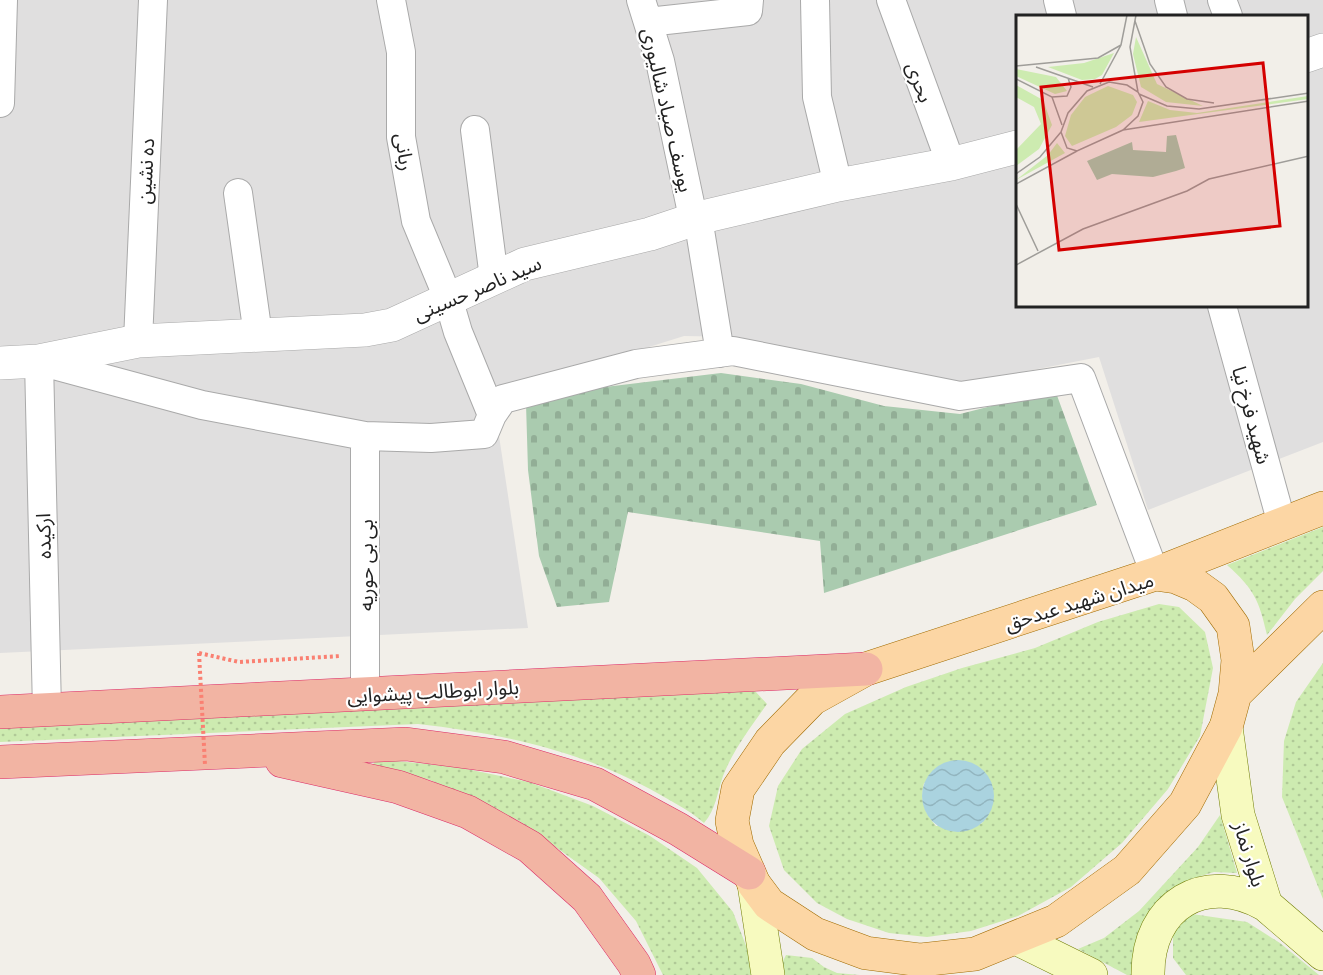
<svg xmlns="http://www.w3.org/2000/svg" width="1323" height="975" font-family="Manrope,'Noto Sans Arabic',sans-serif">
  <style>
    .residential { fill: #e0dfdf; fill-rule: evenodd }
    .grass { fill: url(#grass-dots); fill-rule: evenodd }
    .cemetery { fill: url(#cemetery-stones) }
    .water { fill: url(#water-waves) }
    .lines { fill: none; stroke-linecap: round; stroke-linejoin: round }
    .minor-casing { stroke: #a9a9a9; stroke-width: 30 }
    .tertiary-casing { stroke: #a9a9a9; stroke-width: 34 }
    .secondary-casing { stroke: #707d05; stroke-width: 34 }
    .primary-casing { stroke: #a06b00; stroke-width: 34 }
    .trunk-casing { stroke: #dc2a67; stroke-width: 34 }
    .path { stroke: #fa8072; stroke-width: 4; stroke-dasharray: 3 3; stroke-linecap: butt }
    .minor { stroke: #fff; stroke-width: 28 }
    .tertiary { stroke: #fff; stroke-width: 33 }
    .secondary { stroke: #f7fabf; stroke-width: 33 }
    .primary { stroke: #fcd6a4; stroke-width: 33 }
    .trunk { stroke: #f2b4a3; stroke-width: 33 }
    .path-bridge { stroke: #fa8072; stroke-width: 4; stroke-dasharray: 3 3; stroke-linecap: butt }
    .labels { text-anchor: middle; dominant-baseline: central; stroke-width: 4.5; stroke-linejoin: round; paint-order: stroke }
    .street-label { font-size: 20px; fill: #222; stroke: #fff }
    .inset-road { fill: none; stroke: #9f9d99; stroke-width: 1.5 }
    .view { fill: #d40000; fill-opacity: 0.15; stroke: #d40000; stroke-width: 3 }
    .inset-edge { fill: none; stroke: #222; stroke-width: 3 }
  </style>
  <defs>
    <pattern id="grass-dots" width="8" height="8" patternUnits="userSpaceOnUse" patternTransform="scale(1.5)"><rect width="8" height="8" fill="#cdebb0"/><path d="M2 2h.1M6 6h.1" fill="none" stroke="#b0c997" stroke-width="1.8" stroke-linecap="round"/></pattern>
    <pattern id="cemetery-stones" width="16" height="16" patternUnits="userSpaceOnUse" patternTransform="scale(1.5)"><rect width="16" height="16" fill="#aacbaf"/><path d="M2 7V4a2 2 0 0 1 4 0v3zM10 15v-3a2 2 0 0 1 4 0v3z" fill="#92ae96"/></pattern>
    <pattern id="water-waves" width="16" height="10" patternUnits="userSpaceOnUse" patternTransform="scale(1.5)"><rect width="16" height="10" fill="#aad3df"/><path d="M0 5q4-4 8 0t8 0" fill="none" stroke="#92b5bf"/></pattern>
  </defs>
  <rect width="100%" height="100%" fill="#f2efe9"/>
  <path class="residential" d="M0,0h1323v442l-175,68 -49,-153 -163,32 -108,-31 -89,-21 -55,-1 -191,60 35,232 -528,25zM1017,16h289v290h-289z"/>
  <path class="grass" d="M1323,527v44l-28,28 -28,36c-8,-35 -13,-46 -40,-70z
    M1159,604l20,3 26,25 8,36 -13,68 -32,53 -46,54 -51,44 -53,29 -47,15 -44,6 -38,-4 -42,-14 -30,-16 -33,-33 -15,-44 9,-40 24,-37 43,-35 61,-27 56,-19 73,-20 63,-26zM983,771c14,18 13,36 -2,53l-45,2c-12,-14 -16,-25 -12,-43z
    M1323,663v236l-41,-102 2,-56 12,-39z
    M755,691l12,13c-16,23 -34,46 -44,72 -6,17 -7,33 -19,47 -16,-14 -35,-23 -54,-34 -72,-39 -151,-56 -232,-65l-418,18v-15z
    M377,759l80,8 72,15 64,24 57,30 47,32 36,44 17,44 2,19h-89l-27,-54 -37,-43 -80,-57 -89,-41 -60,-12z
    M1220,815l17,58 -23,-1 -23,7 -28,21 -26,75h-10l-49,-26 26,-11 35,-27 59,-64z
    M1192,914l55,8 33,21 39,32h-133l-13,-17v-27z
    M786,955l26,3 12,9 13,6 23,2h-76l-2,-12z"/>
  <path class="cemetery" d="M721,373l80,11 83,22 76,8 95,-24 42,115 -273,88 -4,-52 -192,-29 -19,90 -52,5 -18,-51 -11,-86 -2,-66 54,-14z"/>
  <path class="water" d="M922 796a36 36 0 1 1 72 0a36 36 0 1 1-72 0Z"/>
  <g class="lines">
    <g class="minor-casing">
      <path id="minor" d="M641,0l19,61 31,147 7,10 22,135
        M815,0l2,97 21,88
        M891,0l60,164
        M1058,0l4,16
        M1169,0l4,16
        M1222,0l6,16
        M648,22l100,-11 1,-11
        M0,103l3,-103
        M475,130l19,148
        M238,193l20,142
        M1222,306l60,218
        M138,341l15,-341
        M492,415l11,-16 133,-35 97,-13 227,45 121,-18 74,196
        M365,436v259
        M47,710l-8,-349 163,44 163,31 66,2 53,-4 8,-19 -34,-83 -10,-34 -32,-77 -15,-84v-85l-10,-52"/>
    </g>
    <g class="tertiary-casing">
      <path id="tertiary" d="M1306,56l17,-6
        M0,363l39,-2 99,-20 227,-11 27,-5 133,-61 125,-30 48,-16 140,-33 113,-21 66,-17"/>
    </g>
    <g class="secondary-casing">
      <path id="secondary" d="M1226,727l12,88 28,90 57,49
        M754,884l14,91
        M1016,938l75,37
        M1148,975c-1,-70 57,-105 118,-70"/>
    </g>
    <g class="primary-casing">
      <path id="primary" d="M1155,574l21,3 19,8 18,13 20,28 5,34 -3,34 -9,33 -41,77 -58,66 -71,51 -81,33 -54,6 -55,-7 -51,-19 -46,-30 -15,-20 -17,-39 -5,-24 6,-32 32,-47 42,-43 54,-30z
        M1155,574l168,-66
        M1235,694l88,-87"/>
    </g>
    <g class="trunk-casing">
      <path id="trunk" d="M0,712l866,-43
        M282,761l116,26 70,25 62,35 57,51 47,66 5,11
        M0,762l406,-18 98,13 91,27 83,45 71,44"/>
    </g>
    <path class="path" d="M199,653l40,9 102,-6"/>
    <use href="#minor" class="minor"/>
    <use href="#tertiary" class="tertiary"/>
    <use href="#secondary" class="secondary"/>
    <use href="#primary" class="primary"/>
    <use href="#trunk" class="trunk"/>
    <path class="path-bridge" d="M199,653l6,112"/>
  </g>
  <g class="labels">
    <g class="street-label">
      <text transform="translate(920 82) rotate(70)">بحری</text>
      <text transform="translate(668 110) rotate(77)">یوسف صیاد شالیوری</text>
      <text transform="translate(405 152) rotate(82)">ربانی</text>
      <text transform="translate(145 171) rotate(-87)">ده نشین</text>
      <text transform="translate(477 288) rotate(-23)">سید ناصر حسینی</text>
      <text transform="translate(1252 415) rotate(75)">شهید فرخ نیا</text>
      <text transform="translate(43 536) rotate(-91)">ارکیده</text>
      <text transform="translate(365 565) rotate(-90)">بی بی حوریه</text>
      <text transform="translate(1079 601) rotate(-17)">میدان شهید عبدحق</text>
      <text transform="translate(433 691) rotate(-3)">بلوار ابوطالب پیشوایی</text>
      <text transform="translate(1250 854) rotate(73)">بلوار نماز</text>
    </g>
  </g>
  <g transform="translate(1016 15)">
    <rect width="292" height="292" fill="#f2efe9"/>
    <path d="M120,22l21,47 46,22 -37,-4 -25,-15 -8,-33zM98,38l-12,22 -7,4 -13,1 -34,-13 36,-4zM0,54l40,8 11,14 -12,3 -39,-18zM0,70l27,15 9,25 -13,24 -23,17v-16l25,-26 -7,-17 -18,-10zM92,71l25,9 4,7 -5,13 -16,12 -44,19 -7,-10 6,-21 14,-18zM292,81v3l-169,23 9,-21 22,9 27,3zM41,128l8,10 -49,27 32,-25z" fill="#cdebb0"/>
    <path d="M160,120l9,33 -9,3 -23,6 -41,-3 -15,6 -10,-19 45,-19 1,8 33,2 1,-16z" fill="#aacbaf"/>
    <path class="inset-road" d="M120,0l-6,32 8,45M119,6l15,43 16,23 21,12 27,4M0,51l82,-8 23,-13M20,52l57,20M0,64l36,18 10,28M93,67l18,3 11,7 5,10 -5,14 -15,14 -46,21 -10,-3 -6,-16 7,-19 19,-22zM84,69l21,-39 6,-30M123,79l28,12 32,3 110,-16M36,82l15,-1 4,-9 -3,-9M107,115l186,-29M0,159l24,-17 21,-25M0,169l61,-33M0,189l22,47M0,250l67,-36 104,-38 22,-12 100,-23"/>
    <path class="view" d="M247,48l17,163 -221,24 -18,-163z"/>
    <rect width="292" height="292" class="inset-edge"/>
  </g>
</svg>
